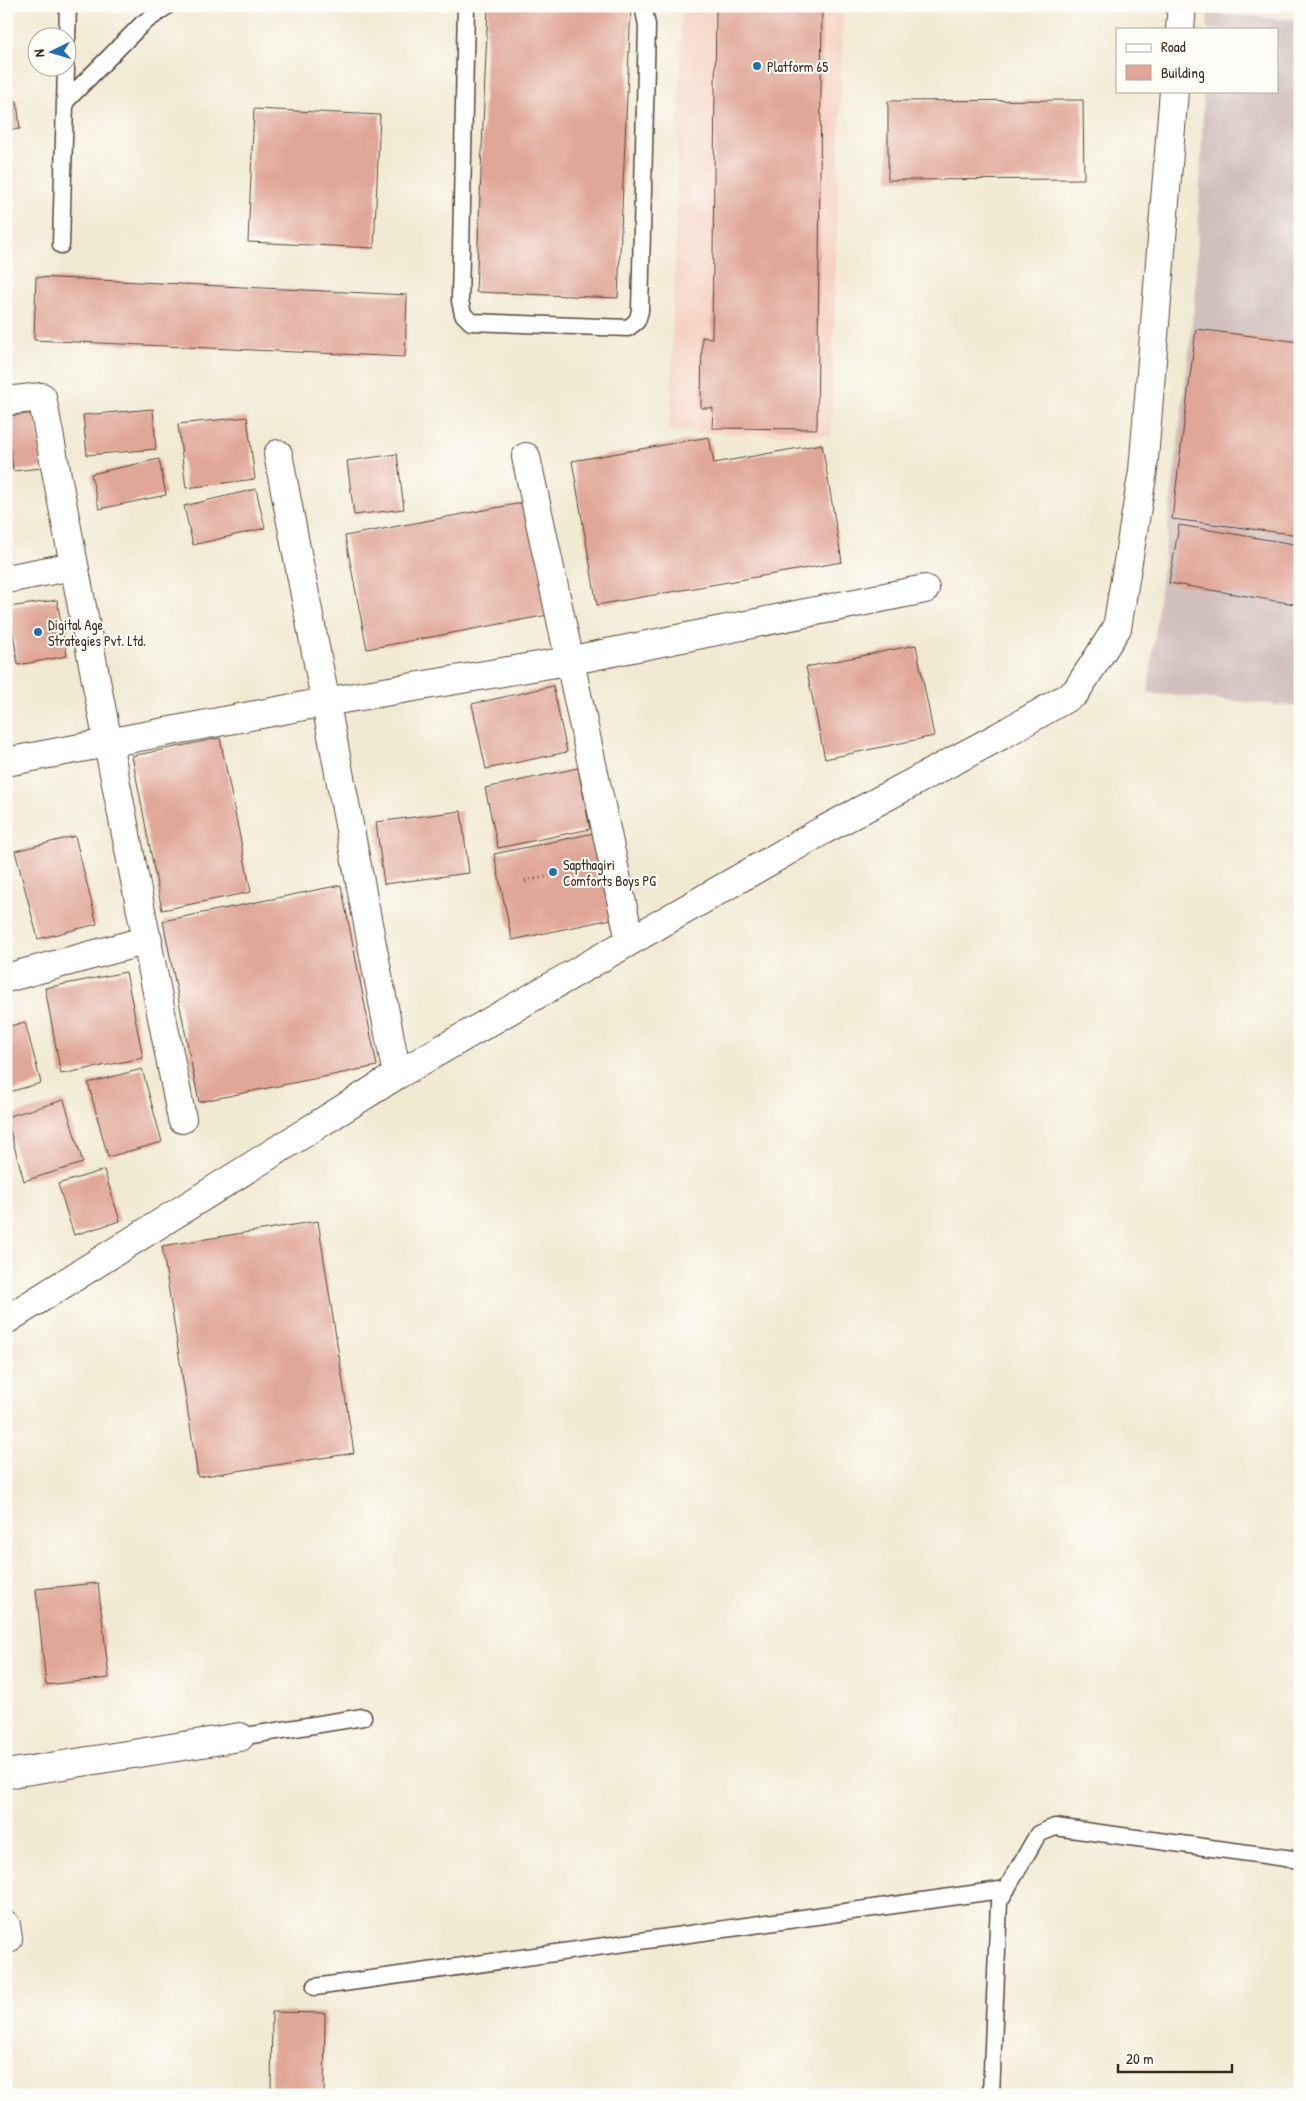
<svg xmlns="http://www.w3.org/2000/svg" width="1306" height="2101" font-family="'Patrick Hand',sans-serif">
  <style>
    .built { fill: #f5d2c3 }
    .industrial { fill: #d1bfbd }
    .building { fill: #e0a697 }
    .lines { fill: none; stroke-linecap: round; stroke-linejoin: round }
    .service-casing { stroke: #564739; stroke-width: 19 }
    .minor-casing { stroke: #564739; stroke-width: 30 }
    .path { stroke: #564739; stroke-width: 3; stroke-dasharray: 1 4; stroke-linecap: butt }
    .service { stroke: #fff; stroke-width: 16 }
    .minor { stroke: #fff; stroke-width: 28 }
    .poi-dot { fill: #1f6fb2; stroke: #fdfcf7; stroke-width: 2 }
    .labels { text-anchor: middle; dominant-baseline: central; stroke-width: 4; stroke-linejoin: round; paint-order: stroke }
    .poi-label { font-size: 14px; fill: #3b2a1e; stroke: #fdfcf7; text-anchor: start }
  </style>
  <rect width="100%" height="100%" fill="#fdfcf7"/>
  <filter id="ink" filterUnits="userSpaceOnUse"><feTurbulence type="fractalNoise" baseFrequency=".02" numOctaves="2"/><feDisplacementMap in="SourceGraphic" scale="10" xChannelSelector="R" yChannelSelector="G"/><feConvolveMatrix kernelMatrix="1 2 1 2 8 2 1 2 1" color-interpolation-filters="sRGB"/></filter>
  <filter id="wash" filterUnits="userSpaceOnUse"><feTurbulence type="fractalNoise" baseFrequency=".0096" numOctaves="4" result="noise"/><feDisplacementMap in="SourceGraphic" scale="20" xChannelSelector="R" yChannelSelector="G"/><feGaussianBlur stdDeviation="1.12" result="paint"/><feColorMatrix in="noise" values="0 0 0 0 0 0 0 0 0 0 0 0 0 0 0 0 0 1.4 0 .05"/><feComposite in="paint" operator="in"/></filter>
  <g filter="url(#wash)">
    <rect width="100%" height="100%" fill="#f1ead3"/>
    <path class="built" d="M682,6h161l-12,430 -161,-4z"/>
    <path class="industrial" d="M1208,14l92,6v687l-152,-14 47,-394 9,-208h73v-62h-70z"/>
    <g id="blocks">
      <path class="building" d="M488,6h143l-13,292 -142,-6z
        M716,6h106l-5,423 -105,-1 1,-20h-12l1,-71 10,1z
        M1083,100l1,79 -196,1v-79z
        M17,101l3,28 -14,1v-28z
        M254,109l126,6 -6,133 -126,-6z
        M36,277l371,18 -2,62 -371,-17z
        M1196,329l104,13v193l-128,-16z
        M153,409l3,40 -69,6 -4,-40z
        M36,413l6,55 -29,3 -6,-55z
        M247,417l8,62 -69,9 -8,-64z
        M709,437l5,26 108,-19 20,118 -245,43 -25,-144z
        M397,454l7,55 -50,6 -7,-54z
        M159,459l7,36 -67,14 -8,-35z
        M256,489l9,39 -72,17 -9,-39z
        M527,502l21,113 -181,34 -22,-113z
        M1179,525l121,20v60l-131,-22z
        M57,600l10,56 -49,9 -9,-58z
        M916,645l18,91 -109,23 -19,-92z
        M553,686l14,66 -81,17 -14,-65z
        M220,738l31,154 -89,18 -30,-154z
        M578,768l12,61 -92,19 -13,-60z
        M461,811l8,62 -85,11 -8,-62z
        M599,832l17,86 -104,22 -18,-86z
        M75,836l22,88 -59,15 -23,-88z
        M341,885l36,181 -178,36 -36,-181z
        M126,972l17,86 -82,16 -16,-86z
        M25,1022l16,61 -35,10v-66z
        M142,1069l20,73 -54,15 -20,-74z
        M64,1100l19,63 -59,18 -18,-64z
        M104,1170l16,51 -46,14 -16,-51z
        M318,1221l36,232 -156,24 -36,-231z
        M98,1583l11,95 -63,7 -10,-96z
        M272,2012l53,1 -1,82h-53z"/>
    </g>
  </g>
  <g filter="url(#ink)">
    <use href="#blocks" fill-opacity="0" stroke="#564739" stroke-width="1"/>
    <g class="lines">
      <g class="service-casing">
        <path id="service" d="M466,6l-6,295 3,13 8,8 157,6 9,-7 3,-10 7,-286 -4,-19
          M67,38l1,-32
          M65,102l77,-78 25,-18
          M61,245l5,-177
          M240,1737l123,-20
          M315,1987l692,-98
          M991,2095l8,-193 39,-68 17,-7 245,33"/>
      </g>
      <g class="minor-casing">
        <path id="minor" d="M1180,29l2,-23
          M6,401l36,-4 66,346 74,376
          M278,454l119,621
          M526,457l104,484
          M6,579l68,-13
          M6,762l319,-60 243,-41 357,-72
          M6,978l142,-38
          M6,1320l391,-245 425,-244 178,-95 75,-43 42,-65 26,-157 31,-380
          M6,1774l234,-37
          M6,1925l2,14"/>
      </g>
      <path class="path" d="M525,881l30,-6"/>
      <use href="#service" class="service"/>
      <use href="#minor" class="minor"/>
    </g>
  </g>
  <g class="poi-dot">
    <circle cx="757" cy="66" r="5"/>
    <circle cx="38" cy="632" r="5"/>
    <circle cx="553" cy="872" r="5"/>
  </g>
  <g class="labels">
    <g class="poi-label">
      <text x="767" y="66">Platform 65</text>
      <text x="48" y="624">Digital Age<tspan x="48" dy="16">Strategies Pvt. Ltd.</tspan></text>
      <text x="563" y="864">Sapthagiri<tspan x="563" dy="16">Comforts Boys PG</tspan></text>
    </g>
  </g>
  <rect width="1306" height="2101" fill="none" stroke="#fdfcf7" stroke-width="25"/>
  <rect x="1116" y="28" width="162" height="65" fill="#fdfcf7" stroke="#afa8a0"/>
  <rect x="1126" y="44" width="25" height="8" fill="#ffffff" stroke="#afa8a0"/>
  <text x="1161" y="52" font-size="15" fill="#3b2a1e">Road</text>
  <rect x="1126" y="65" width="25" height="15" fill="#e0a697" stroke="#afa8a0"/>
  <text x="1161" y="78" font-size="15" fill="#3b2a1e">Building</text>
  <g transform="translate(52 52) rotate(265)"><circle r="24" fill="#fdfcf7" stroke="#afa8a0"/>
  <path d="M0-4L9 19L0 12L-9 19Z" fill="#1f6fb2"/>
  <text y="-8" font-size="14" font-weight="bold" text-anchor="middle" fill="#3b2a1e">N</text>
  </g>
  <path d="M1118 2064v8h114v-8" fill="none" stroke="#3b2a1e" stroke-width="2.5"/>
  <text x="1126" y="2064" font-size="15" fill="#3b2a1e" stroke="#fdfcf7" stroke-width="4" paint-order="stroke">20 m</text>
</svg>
